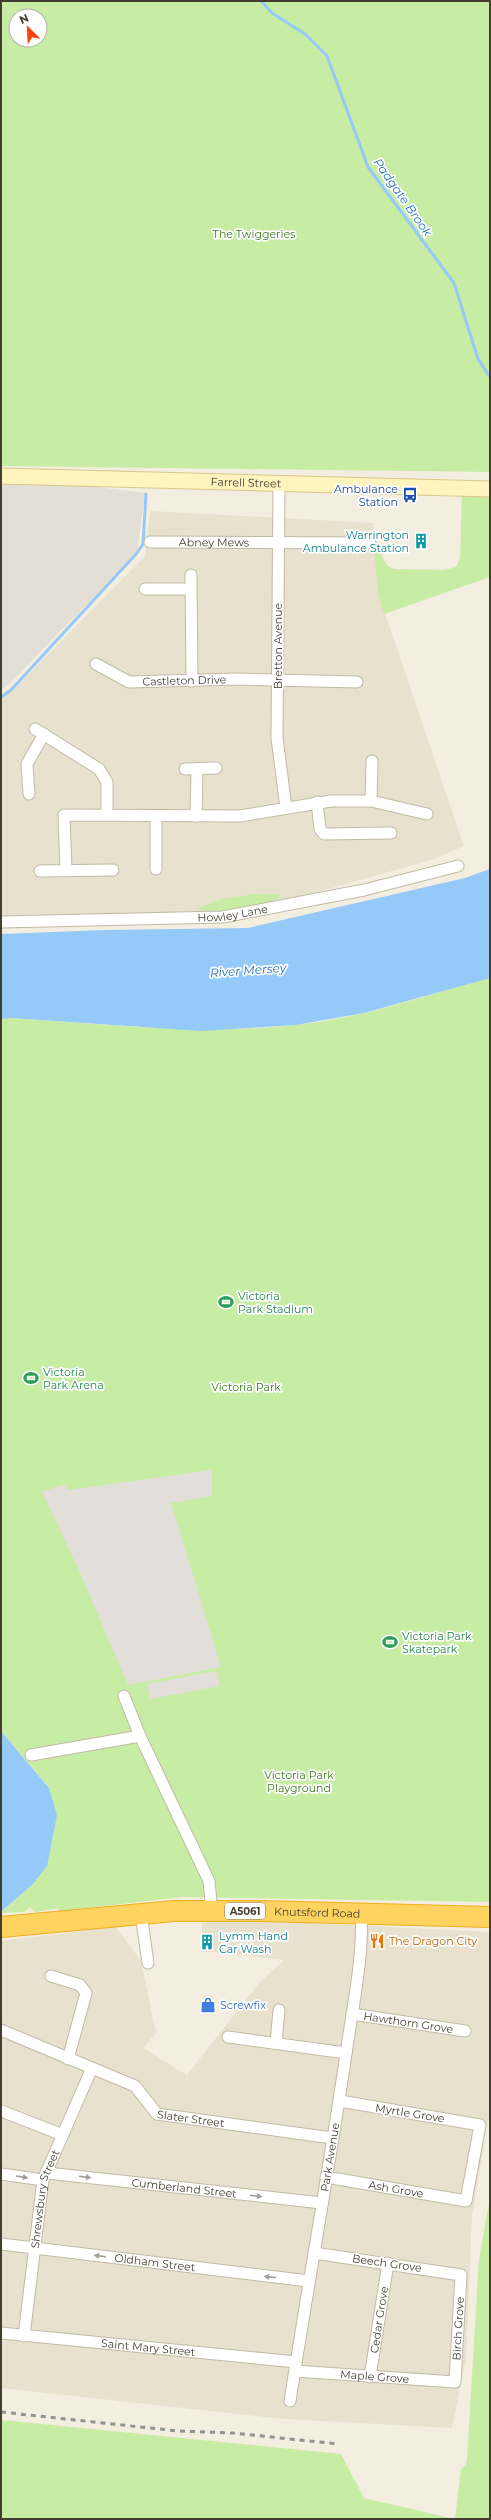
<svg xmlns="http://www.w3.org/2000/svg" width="491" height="2520" font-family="Montserrat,sans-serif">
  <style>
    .residential { fill: #e7e1ce }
    .industrial { fill: #e4dfd6 }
    .green { fill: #c7eca4; fill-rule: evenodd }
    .parking { fill: #e2dfda }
    .water { fill: #94c9f8 }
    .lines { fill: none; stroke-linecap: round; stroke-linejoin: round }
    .stream { stroke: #94c9f8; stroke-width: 3 }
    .street-casing { stroke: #c1baa5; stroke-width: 13 }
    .secondary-casing { stroke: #d8c88a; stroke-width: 17 }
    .highway-casing { stroke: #eeae1f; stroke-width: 22 }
    .street { stroke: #fff; stroke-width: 11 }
    .secondary { stroke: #fff3be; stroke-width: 15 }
    .highway { stroke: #ffd35f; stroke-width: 20 }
    .rail { stroke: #929292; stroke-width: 3; stroke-dasharray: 5 5; stroke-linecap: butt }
    .oneway { fill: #a29e98 }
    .labels { text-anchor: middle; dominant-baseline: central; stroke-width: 3.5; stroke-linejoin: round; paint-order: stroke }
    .shield { fill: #fff; stroke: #7c786f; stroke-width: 1 }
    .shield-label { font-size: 10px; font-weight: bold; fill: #443e31 }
    .park-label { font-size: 11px; fill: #3c7b1f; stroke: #fff }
    .street-label { font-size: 11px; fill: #443e31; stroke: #fff }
    .transit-label { font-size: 11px; fill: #164399; stroke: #fff; text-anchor: end }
    .culture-label { font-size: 11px; fill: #0d838f; stroke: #fff; text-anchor: end }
    .leisure-label { font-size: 11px; fill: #27864d; stroke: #fff; text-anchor: start }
    .food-label { font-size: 11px; fill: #c56008; stroke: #fff; text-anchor: start }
    .shop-label { font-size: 11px; fill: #366cbe; stroke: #fff; text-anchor: start }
    .water-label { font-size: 12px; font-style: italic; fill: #2070ba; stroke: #fff }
  </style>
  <rect width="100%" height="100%" fill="#f3eee0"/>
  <path class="residential" d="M150,511l223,12 5,70 86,253 -33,14 -195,55 -235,9v-227l16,-11 128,-130z
    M202,1918l288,14v178l-18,106 -6,142 -14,70 -168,-9 -283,-31v-447l115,-14 25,34 15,72 -13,15 44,27 72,-92 25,-23 -82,-9z"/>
  <path class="industrial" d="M1,484l81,1 63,8 -8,60 -126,129 -10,8z"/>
  <path class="green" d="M1,1h489v471l-489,-6zM16,16h24v24h-24z
    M462,493l28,1v83l-106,37 -6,-21 -4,-46 8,1c-1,11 3,18 13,21l49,1 12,-3 4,-9z
    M256,894h23v4c-24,11 -53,15 -79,12l-2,-2 23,-9z
    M490,977v925l-307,-5 -124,14v-3l-24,4 -5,-5 -6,5 -23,1 31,-28 17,-98 -48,-56v-712l10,-1c95,6 190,18 285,7 66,-7 130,-29 194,-48z
    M490,2197v322h-489v-99l340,34 23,44 91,21 6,-50 5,-4 1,-6 12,-200z"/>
  <path class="parking" d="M212,1470v26l-41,7 50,164 -93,18 -47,-110 -39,-83 22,-8 4,6z
    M217,1671l3,15 -70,13 -3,-15z"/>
  <path class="water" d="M490,869v109l-126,35 -68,12 -95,6 -190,-13 -10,1v-85l104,-4 143,-2 217,-50z
    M1,1731l48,57 8,27 -10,51 -15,19 -31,27z"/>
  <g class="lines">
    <path class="stream" d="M261,1l11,12 33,21 22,22 41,111 86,116 24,76 12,18
      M1,697l10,-7 126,-137 6,-9 3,-50"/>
    <g class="street-casing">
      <g id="street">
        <path d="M279,483l-2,255 9,70"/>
        <path id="s1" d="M150,542l220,1"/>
        <path d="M191,575l1,106"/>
        <path d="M145,589h46"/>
        <path id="s2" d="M96,664l33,18 108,-3 120,3"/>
        <path d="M35,729l64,40 8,13v33"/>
        <path d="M185,769l31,-1"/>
        <path d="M29,794l-2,-30 17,-30"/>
        <path d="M371,801l1,-40"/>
        <path d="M317,802l3,27 4,5 67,-1"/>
        <path d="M196,816l1,-47"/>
        <path d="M156,869v-53"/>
        <path d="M66,870l-2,-55 176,1 91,-15h40l56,13"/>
        <path d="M40,871l73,-1"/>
        <path id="s3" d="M1,922l222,-5 141,-27 94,-24"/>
        <path d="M124,1696l16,40 69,145 3,30"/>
        <path d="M31,1755l109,-19"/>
        <path d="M141,1914l7,49"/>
        <path d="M51,1976l29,9 6,8 -18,66"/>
        <path id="s4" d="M352,2014l113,17"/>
        <path id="s5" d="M1,2030l134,56 22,28 175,24"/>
        <path d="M228,2037l118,16"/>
        <path d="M276,2043l3,-33"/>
        <path d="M1,2111l62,24"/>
        <path id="s6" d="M47,2173l275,30"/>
        <path d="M1,2174l42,6"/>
        <path id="s7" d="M326,2177l140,24 14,-76 -140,-24"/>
        <path id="s8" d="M1,2244l308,37"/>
        <path id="s9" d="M1,2333l295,29"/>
        <path id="s10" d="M24,2336l19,-156 49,-112"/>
        <path id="s11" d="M295,2371l160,11 6,-107 -147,-22"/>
        <path id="s12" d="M370,2377l18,-114"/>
        <path id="s13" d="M290,2401c18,-116 39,-231 56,-347 6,-44 18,-98 15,-142"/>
      </g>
    </g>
    <g class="secondary-casing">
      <g id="secondary">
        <path id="s14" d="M1,476l489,13"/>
      </g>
    </g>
    <g class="highway-casing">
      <g id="highway">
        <path id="s15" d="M1,1927l173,-16h87l229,6"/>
      </g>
    </g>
    <use href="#street" class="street"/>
    <use href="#secondary" class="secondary"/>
    <use href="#highway" class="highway"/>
    <path class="rail" d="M1,2412l177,19 55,2 105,11"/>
  </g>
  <defs><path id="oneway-solid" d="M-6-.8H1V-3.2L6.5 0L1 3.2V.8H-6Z"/></defs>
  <g class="oneway">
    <use href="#oneway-solid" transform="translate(22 2177) rotate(9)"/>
    <use href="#oneway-solid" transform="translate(85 2177) rotate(7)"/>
    <use href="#oneway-solid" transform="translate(256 2196) rotate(6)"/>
    <use href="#oneway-solid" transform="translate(100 2256) rotate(-173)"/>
    <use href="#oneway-solid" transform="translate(270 2277) rotate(-173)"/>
  </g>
  <defs>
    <g id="bus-bare" transform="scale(1.2)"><path d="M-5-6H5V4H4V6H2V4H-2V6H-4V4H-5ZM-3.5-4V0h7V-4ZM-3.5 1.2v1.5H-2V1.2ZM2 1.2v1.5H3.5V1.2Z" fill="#1a4fb4" stroke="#fff" stroke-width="2.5" paint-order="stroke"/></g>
    <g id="building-bare" transform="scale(1.2)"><path d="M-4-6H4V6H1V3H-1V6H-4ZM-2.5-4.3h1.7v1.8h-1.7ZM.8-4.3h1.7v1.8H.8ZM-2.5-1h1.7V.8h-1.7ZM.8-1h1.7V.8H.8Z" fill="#0f9aa8" stroke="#fff" stroke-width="2.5" paint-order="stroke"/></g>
    <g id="stadium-bare" transform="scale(1.2)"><path d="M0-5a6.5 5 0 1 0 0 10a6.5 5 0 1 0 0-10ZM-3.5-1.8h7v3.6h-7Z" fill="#2e9e5b" stroke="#fff" stroke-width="2.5" paint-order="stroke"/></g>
    <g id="restaurant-bare" transform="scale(1.2)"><path d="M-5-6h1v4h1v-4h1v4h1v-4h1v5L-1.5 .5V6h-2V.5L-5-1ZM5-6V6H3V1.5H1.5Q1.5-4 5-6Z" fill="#e8710a" stroke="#fff" stroke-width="2.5" paint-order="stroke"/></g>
    <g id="shop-bare" transform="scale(1.2)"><path d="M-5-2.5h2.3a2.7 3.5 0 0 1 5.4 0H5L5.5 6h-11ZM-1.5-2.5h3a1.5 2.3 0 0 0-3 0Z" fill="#3f7fe0" stroke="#fff" stroke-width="2.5" paint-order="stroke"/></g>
  </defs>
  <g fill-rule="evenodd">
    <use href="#bus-bare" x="410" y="495"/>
    <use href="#building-bare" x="421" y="541"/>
    <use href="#stadium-bare" x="226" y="1302"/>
    <use href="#stadium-bare" x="31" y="1378"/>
    <use href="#stadium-bare" x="390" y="1642"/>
    <use href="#restaurant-bare" x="377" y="1941"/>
    <use href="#building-bare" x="207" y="1942"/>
    <use href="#shop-bare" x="208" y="2005"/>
  </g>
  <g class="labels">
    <rect class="shield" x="225" y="1903" width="40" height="16" rx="3"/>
    <g class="shield-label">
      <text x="245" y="1911">A5061</text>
    </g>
    <g class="park-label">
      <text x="254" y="234">The Twiggeries</text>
      <text x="246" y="1387">Victoria Park</text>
      <text x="299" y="1775">Victoria Park<tspan x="299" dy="13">Playground</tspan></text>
    </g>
    <g class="street-label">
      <text stroke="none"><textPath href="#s14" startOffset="245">Farrell Street</textPath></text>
      <text stroke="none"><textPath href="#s1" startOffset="64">Abney Mews</textPath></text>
      <text transform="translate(278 646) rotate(-90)">Bretton Avenue</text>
      <text stroke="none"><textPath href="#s2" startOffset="93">Castleton Drive</textPath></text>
      <text stroke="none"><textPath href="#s3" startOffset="232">Howley Lane</textPath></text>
      <text stroke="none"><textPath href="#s15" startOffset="317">Knutsford Road</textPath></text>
      <text stroke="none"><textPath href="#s4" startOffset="57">Hawthorn Grove</textPath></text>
      <text transform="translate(410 2113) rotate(9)">Myrtle Grove</text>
      <text stroke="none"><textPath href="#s5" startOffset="215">Slater Street</textPath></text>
      <text stroke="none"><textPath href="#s13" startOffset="247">Park Avenue</textPath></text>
      <text stroke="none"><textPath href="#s6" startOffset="138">Cumberland Street</textPath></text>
      <text stroke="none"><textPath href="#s7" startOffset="71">Ash Grove</textPath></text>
      <text stroke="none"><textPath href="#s10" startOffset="139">Shrewsbury Street</textPath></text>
      <text stroke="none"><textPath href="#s8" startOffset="155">Oldham Street</textPath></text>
      <text transform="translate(387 2263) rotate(8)">Beech Grove</text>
      <text stroke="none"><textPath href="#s12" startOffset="58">Cedar Grove</textPath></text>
      <text stroke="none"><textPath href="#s11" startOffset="214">Birch Grove</textPath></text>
      <text stroke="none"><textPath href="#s9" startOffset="148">Saint Mary Street</textPath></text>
      <text stroke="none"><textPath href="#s11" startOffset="80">Maple Grove</textPath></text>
    </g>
    <g class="transit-label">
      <text x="398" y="489">Ambulance<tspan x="398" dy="13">Station</tspan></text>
    </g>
    <g class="culture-label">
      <text x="409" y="535">Warrington<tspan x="409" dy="13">Ambulance Station</tspan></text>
      <text x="219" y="1936" text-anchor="start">Lymm Hand<tspan x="219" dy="13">Car Wash</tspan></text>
    </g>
    <g class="leisure-label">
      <text x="238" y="1296">Victoria<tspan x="238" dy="13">Park Stadium</tspan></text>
      <text x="43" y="1372">Victoria<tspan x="43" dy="13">Park Arena</tspan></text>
      <text x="402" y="1636">Victoria Park<tspan x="402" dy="13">Skatepark</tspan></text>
    </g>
    <g class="food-label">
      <text x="389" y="1941">The Dragon City</text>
    </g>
    <g class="shop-label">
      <text x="220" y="2005">Screwfix</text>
    </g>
    <g class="water-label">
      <text transform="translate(403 197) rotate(55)">Padgate Brook</text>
      <text transform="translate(248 970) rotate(-4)">River Mersey</text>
    </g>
  </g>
  <rect width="491" height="2520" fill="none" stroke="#443e31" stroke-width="4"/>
  <g transform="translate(28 28) rotate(336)"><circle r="19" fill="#ffffff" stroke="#b4b2ad"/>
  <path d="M0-3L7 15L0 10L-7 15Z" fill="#ff3f0b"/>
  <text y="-6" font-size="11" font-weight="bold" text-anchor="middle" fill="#443e31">N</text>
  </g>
</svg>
